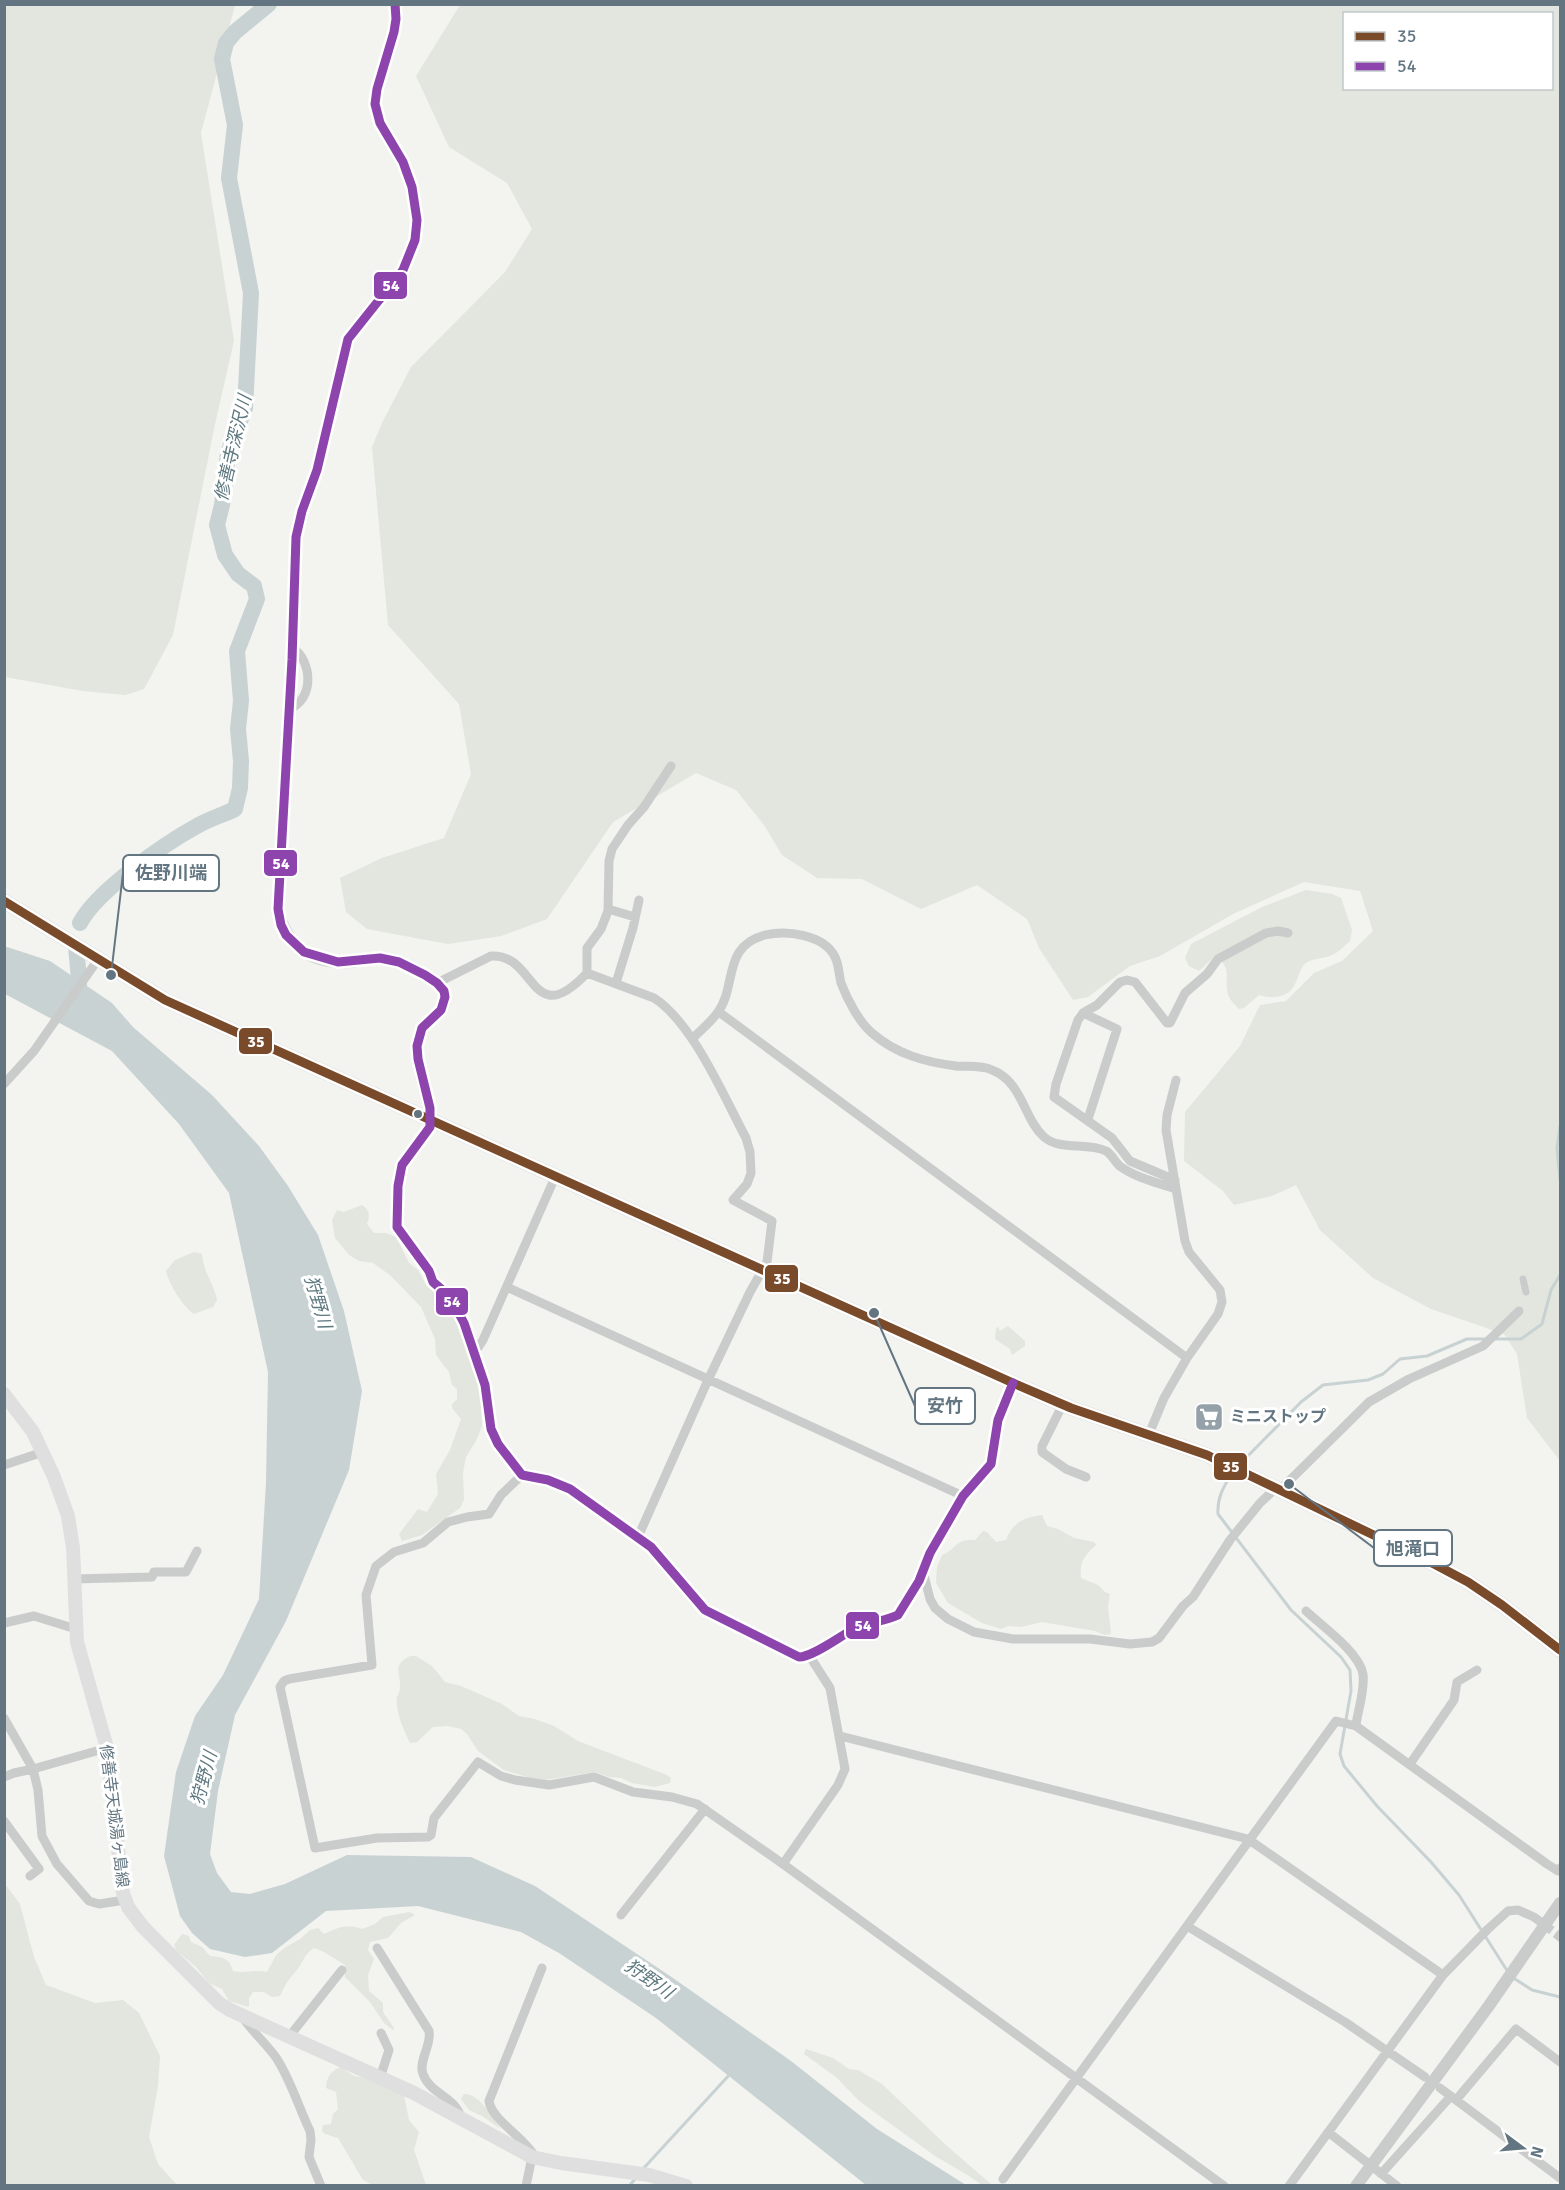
<svg xmlns="http://www.w3.org/2000/svg" width="1565" height="2190" font-family="Signika,'Noto Sans JP',sans-serif">
  <style>
    .green { fill: #e2e6de; fill-rule: evenodd }
    .water { fill: #c8d2d3 }
    .lines { fill: none; stroke-linecap: round; stroke-linejoin: round }
    .stream { stroke: #c8d2d3; stroke-width: 3 }
    .river { stroke: #c8d2d3; stroke-width: 16 }
    .minor-tunnel { stroke: #c8cdcf; stroke-width: 9; stroke-dasharray: 9 4.5; stroke-linecap: butt }
    .pedestrian { stroke: #cacccc; stroke-width: 7 }
    .minor { stroke: #cacccc; stroke-width: 9 }
    .tertiary { stroke: #cacccc; stroke-width: 12 }
    .secondary { stroke: #dfdfe0; stroke-width: 14 }
    .trunk { stroke: #dfdfe0; stroke-width: 15 }
    .bus-1-casing { stroke: #fff; stroke-width: 14 }
    .bus-2-casing { stroke: #fff; stroke-width: 14 }
    .bus-1 { stroke: #7a4b2a; stroke-width: 9 }
    .bus-2 { stroke: #8e44ad; stroke-width: 9 }
    .bus-dot { fill: #627581; stroke: #fff; stroke-width: 2 }
    .labels { text-anchor: middle; dominant-baseline: central; stroke-width: 6; stroke-linejoin: round; paint-order: stroke }
    .poi-label { font-size: 16px; font-weight: bold; fill: #627581; stroke: #fff; text-anchor: start }
    .street-label { font-size: 16px; fill: #627581; stroke: #fff }
    .water-label { font-size: 18px; font-style: italic; fill: #5e787f; stroke: #fff }
    .leader { fill: none; stroke: #627581; stroke-width: 2 }
    .callout-dot { fill: #627581; stroke: #fff; stroke-width: 2 }
    .callout { fill: #fff; stroke: #627581; stroke-width: 2 }
    .callout-label { font-size: 18px; text-anchor: middle; font-weight: bold; fill: #627581 }
    .line-badge { stroke: #fff; stroke-width: 2 }
    .badge-label { font-size: 16px; text-anchor: middle; font-weight: bold; fill: #fff }
  </style>
  <rect width="100%" height="100%" fill="#f3f3f0"/>
  <path class="green" d="M4,5h231l-34,128 33,208 -19,83 -42,211 -29,54 -19,6 -42,-4 -78,-14z
    M460,5h1100v1456l-33,-43 -10,-64 -13,-20 -73,-25 -58,-31 -53,-48 -24,-45 -24,11 -38,9 -11,-14 -39,-30 1,-49 55,-66 20,-41 26,-4 28,-28 28,-12 31,-30 -13,-40 -56,-9 -71,32 -73,42 -30,10 -42,31 -15,3 -34,-52 -12,-29 -50,-34 -56,24 -59,-30 -45,-1 -35,-23 -18,-30 -28,-35 -40,-17 -83,49 -66,97 -46,17 -53,8 -81,-15 -21,-17 -6,-34 42,-20 62,-20 27,-64 -12,-70 -71,-79 -16,-178 11,-26 28,-54 94,-95 27,-43 -25,-46 -58,-36 -33,-71zM1344,14h208v74h-208z
    M1306,890l26,4 9,4 11,32 -2,11c-5,4 -11,11 -18,14 -8,4 -20,3 -26,8 -7,6 -7,14 -11,21 -6,14 -23,15 -36,11l-15,13 -5,1c-4,-4 -8,-8 -10,-12 -7,-17 6,-28 -14,-41l-16,15 -10,-5 -4,-8 6,-14 71,-37z
    M362,1205c8,5 8,11 5,19l7,9h12l10,4 13,26 9,7 8,15 23,20 11,19 20,60 2,42 -6,15 -10,16 -3,16 1,27 -4,8 -38,27 -20,6 -3,-7 19,-25 9,3 11,-18 -2,-20 14,-24 11,-31 -9,-11v-4l5,-5v-10l-5,-4 -3,-13 -13,-17 -1,-16 -14,-32 -31,-32 -17,-12 -14,-2 -10,-6 -14,-17 -3,-18 5,-10 7,2z
    M194,1252l8,2c1,17 12,30 15,46l-4,7 -19,7c-11,-7 -25,-30 -28,-43l9,-11z
    M1008,1326l17,15v5l-13,9 -2,-6 -15,-10 1,-11 2,-1 2,4z
    M1042,1515l5,11 11,3 16,9 20,4 2,3c-11,10 -17,17 -15,33l17,7 7,7 5,2 -2,12 3,28 -6,1 -10,-4 -53,-9 -21,5 -13,-1 -7,3 -19,-6 -34,-20 -12,-20 1,-16 5,-12c16,-7 12,-16 33,-15l8,-9 4,1 9,10 10,-2c7,-18 17,-22 36,-25z
    M410,1656h6l16,10 13,16 16,4 41,18 17,12 16,3 19,7 24,15 89,34 4,3 -1,5 -15,4 -23,-4 -11,-5 -12,-1 -14,-5 -50,8 -15,-2 -26,-8 -26,-19 -11,-17 -6,-5 -13,-3 -15,1 -16,15 -7,1c-6,-13 -15,-31 -13,-46 1,-3 3,-6 3,-9 1,-16 -9,-22 10,-32z
    M5,1884l15,20 14,53 12,28 49,18 28,-3 16,13 21,43 -2,30 -9,51 9,27 19,21h-172z
    M410,1912l5,3 -14,8 -13,15 -18,4 -2,8 6,9 -6,16 1,16 14,12v9l11,16 -1,2 -9,-7 -14,-21 -25,-25v-12l-21,-13 -10,-4c-10,6 -11,15 -18,23 -8,9 -11,14 -16,25l-8,1 -8,-5h-11l-4,6v9l-20,-6 -7,-12 -13,-6 -13,-16 -19,-16 -3,-6 8,-11 7,2 2,6 11,5 8,9c12,1 20,2 23,15 12,3 22,-2 34,1l9,-17 10,-8 14,-8 10,-9 8,-2 6,6c14,-6 23,-11 38,-5l13,-5 8,-7z
    M806,2049l27,9 16,11 9,1 24,14 65,62 45,39h-10l-13,-9 -34,-20 -76,-55 -23,-24 -32,-23z
    M341,2067l13,9 22,4 28,15 5,25 10,12 -5,18 12,35 -55,-1 -8,-4 -25,-42 -13,-4 -3,-3 1,-6 8,-1 2,-10 5,-5 -2,-17 -10,-4c0,-10 5,-18 15,-21z
    M464,2094c17,0 28,24 37,35l-19,-13 -13,-6 -8,-11z"/>
  <path class="water" d="M4,946l46,15 62,42 21,24 79,68 47,51 29,40 30,49 26,76 18,80 -13,79 -63,151 -51,94 -17,76 -8,63 7,19 14,19 19,2 35,-10 62,-29 124,2 64,29 138,92 118,83 86,68 89,56h-100l-210,-167 -97,-65 -38,-21 -103,-26 -92,5 -54,42 -27,4 -35,-8 -18,-16 -12,-17 -16,-60 12,-84 19,-56 28,-41 36,-76 7,-116 2,-111 -39,-179 -50,-69 -67,-73 -107,-57z"/>
  <g class="lines">
    <path class="stream" d="M1560,1126l-3,22 3,31
      M1494,1339h27l21,-15 9,-34 9,-15
      M1240,1464l61,-62 22,-17 45,-5 15,-6 17,-15 27,-3 40,-17h20
      M1232,1474c-9,13 -15,24 -14,40l73,96 50,47 9,13 1,21 -11,63 4,12 33,40 54,56 28,33 49,77
      M1512,1977l20,13 28,7
      M642,2170l89,-97
      M629,2186l7,-8"/>
    <path class="river" d="M80,923c17,-32 84,-79 117,-97 12,-7 26,-11 38,-17l5,-21 1,-27 -3,-32 3,-28 -4,-50 20,-52 -3,-13 -16,-12 -13,-19 -8,-30 5,-20 6,-52 17,-45 6,-115 -22,-115 6,-53 -13,-66 4,-16 9,-11 34,-28
      M76,947l3,32v22"/>
    <path class="minor-tunnel" d="M1534,1917l25,19"/>
    <path class="pedestrian" d="M1523,1279l3,13"/>
    <path class="minor" d="M289,709c26,-10 23,-48 4,-61
      M608,909l27,8
      M587,973l67,25c39,25 70,99 92,140l4,14 1,21 -4,11 -14,16 39,21 -5,41 -17,30 -42,88 -70,157
      M437,983l54,-27c46,-3 39,77 96,17v-25l14,-19 7,-18 1,-50 3,-12 16,-24 16,-18 27,-41
      M616,983l17,-55 6,-28
      M719,1012l468,346
      M1083,1013l34,16 -29,90
      M693,1038c8,-8 18,-16 25,-26 19,-26 4,-66 47,-77 21,-5 59,-1 70,22 4,8 4,18 6,26 6,16 18,39 31,50 24,21 53,29 84,33 11,1 25,-1 36,4 31,12 31,48 52,67 16,14 43,5 62,14 7,4 9,12 15,16 16,11 37,16 55,22
      M4,1084l30,-33 65,-93
      M431,1120l-4,12 -25,33 -4,21 -1,41 32,44 4,11 14,12 7,10 10,19 21,62 6,44 7,15 24,31 26,5 22,9 81,58 54,63 94,47c14,0 41,-21 55,-28 14,-7 32,-8 44,-14l21,-34 11,-28 33,-57 28,-32 7,-44 15,-37
      M1175,1180l-45,-19 -18,-23 -58,-41 2,-13 22,-64 5,-7 14,-8 23,-23 7,-2 8,2 32,41h3l15,-30 22,-19 11,-15 48,-26 12,-2 10,2
      M507,1287l456,209
      M475,1352l8,-12 73,-165
      M1063,1404l-21,42v6l24,17 20,8
      M1149,1434l15,-36 23,-40 31,-44 4,-12 -2,-12 -31,-38 -4,-11 -19,-111 1,-15 9,-35
      M4,1465l39,-13
      M522,1475l-21,20 -12,19 -22,3 -19,5 -25,21 -29,9 -18,14 -10,29 6,70 -83,14 -5,2 -4,6 35,161 62,-10 51,-1 3,-2 3,-17 44,-56 23,14 14,4 34,5 45,-8 39,15 39,5 25,7 86,60 441,322
      M1281,1489l88,-87 40,-23 74,-33 36,-35
      M923,1571l7,28 5,9 13,11 26,13 39,7h77l40,5 22,-2 7,-4 24,-32 10,-9 37,-57 30,-37 17,-16
      M74,1579l78,-2 2,-5h32l11,-21
      M1306,1611c16,15 53,41 57,63 2,17 -5,35 -7,51
      M4,1623l30,-7 42,13
      M4,1718l29,51 5,21 4,46 15,28 32,37 10,3 26,-4
      M840,1736l408,103 195,136
      M1410,1764l44,-64 3,-18 20,-12
      M4,1777l10,-4 19,-4 74,-21
      M4,1821l35,48 -9,7
      M783,1864l55,-79 7,-16 -15,-81 -21,-33
      M621,1915l84,-106
      M1187,1926l158,96 80,55
      M1559,1936l1,1
      M377,1948l52,83c3,14 -11,30 -6,43 7,20 33,23 38,44
      M242,2016c10,16 25,28 35,43 14,22 22,49 33,72l1,9 -2,17 12,29
      M288,2038l54,-68
      M380,2078l9,-28 -8,-17
      M1440,2088l120,90
      M1456,2100l60,-71 44,33
      M1328,2132l69,54
      M535,2157c-10,-20 -43,-36 -46,-56l53,-133
      M1381,2174l70,-78
      M1003,2179l333,-458 20,5 191,138 11,7 2,-3
      M526,2186l6,-29
      M1289,2186l154,-211 45,-46 20,-18 10,-1 16,7"/>
    <path class="tertiary" d="M395,4l1,15 -2,13 -17,57 -2,15 5,19 23,39 9,25 5,33 -2,20 -12,30 -55,69 -31,131 -15,41 -6,26 -4,123 -14,249c8,38 33,55 73,53 11,-1 24,-5 36,-3 13,2 27,9 38,16 8,4 17,9 19,18 6,20 -20,26 -24,41 -8,28 8,58 11,86
      M1356,2186l132,-179 72,-104"/>
    <path class="secondary" d="M4,1394l29,38 21,45 14,39 5,32 4,94 30,106 16,145 5,14 15,20 76,76 11,7 184,83 118,64 29,6 88,12 37,11"/>
    <path class="trunk" d="M4,901l161,99 848,383 58,25 136,47 229,110 32,17 34,23 58,45"/>
    <g class="bus-1-casing">
      <path id="bus-1" d="M4,901l161,99 848,383 58,25 136,47 229,110 32,17 34,23 58,45"/>
    </g>
    <g class="bus-2-casing">
      <path id="bus-2" d="M395,4l1,15 -2,13 -17,57 -2,15 5,19 23,39 9,25 5,33 -2,20 -12,30 -55,69 -31,131 -15,41 -6,26 -4,123 -14,249 3,16 5,10 18,17 34,10 42,-4 19,4 26,13 12,8 7,8 1,6 -4,13 -19,18 -5,18 1,13 12,49v19l-28,38 -4,21 -1,41 32,44 4,11 14,12 7,10 10,19 21,62 6,44 7,15 24,31 26,5 22,9 81,58 54,63 94,47c14,0 41,-21 55,-28 14,-7 32,-8 44,-14l21,-34 11,-28 33,-57 28,-32 7,-44 15,-37"/>
    </g>
    <use href="#bus-1" class="bus-1"/>
    <use href="#bus-2" class="bus-2"/>
  </g>
  <defs>
    <g id="supermarket-square" transform="scale(1.5)"><rect x="-9" y="-9" width="18" height="18" rx="4" fill="#95a1a8" stroke="#fff"/><path d="M-6-5.5h2.5l.6 2H6L4.5 2H-2.5L-4.4-4H-6ZM-1.5 3.2a1.3 1.3 0 1 0 .1 0ZM3 3.2a1.3 1.3 0 1 0 .1 0Z" fill="#fff"/></g>
  </defs>
  <g fill-rule="evenodd">
    <use href="#supermarket-square" x="1209" y="1417"/>
  </g>
  <circle class="bus-dot" cx="418" cy="1114" r="5"/>
  <g class="labels">
    <g class="poi-label">
      <text x="1230" y="1417">ミニストップ</text>
    </g>
    <g class="street-label">
      <text transform="translate(114 1816) rotate(83)">修善寺天城湯ヶ島線</text>
    </g>
    <g class="water-label">
      <text transform="translate(233 448) rotate(-77)">修善寺深沢川</text>
      <text transform="translate(318 1302) rotate(74)">狩野川</text>
      <text transform="translate(204 1778) rotate(-75)">狩野川</text>
      <text transform="translate(649 1979) rotate(35)">狩野川</text>
    </g>
  </g>
  <path class="leader" d="M111 975L123 873M874 1313L915 1406M1289 1484L1374 1548"/>
  <g class="callout-dot">
    <circle cx="111" cy="975" r="6"/>
    <circle cx="874" cy="1313" r="6"/>
    <circle cx="1289" cy="1484" r="6"/>
  </g>
  <g class="callout">
    <rect x="123" y="855" width="96" height="36" rx="6"/>
    <rect x="915" y="1388" width="60" height="36" rx="6"/>
    <rect x="1374" y="1530" width="78" height="36" rx="6"/>
  </g>
  <g class="callout-label">
    <text x="171" y="879">佐野川端</text>
    <text x="945" y="1412">安竹</text>
    <text x="1413" y="1555">旭滝口</text>
  </g>
  <g class="line-badge">
    <rect x="373" y="271" width="35" height="29" rx="6" fill="#8e44ad"/>
    <rect x="263" y="849" width="35" height="28" rx="6" fill="#8e44ad"/>
    <rect x="238" y="1027" width="35" height="28" rx="6" fill="#7a4b2a"/>
    <rect x="764" y="1264" width="35" height="29" rx="6" fill="#7a4b2a"/>
    <rect x="435" y="1287" width="34" height="29" rx="6" fill="#8e44ad"/>
    <rect x="1213" y="1452" width="35" height="29" rx="6" fill="#7a4b2a"/>
    <rect x="845" y="1611" width="35" height="29" rx="6" fill="#8e44ad"/>
  </g>
  <g class="badge-label">
    <text x="391" y="291">54</text>
    <text x="281" y="869">54</text>
    <text x="256" y="1047">35</text>
    <text x="782" y="1284">35</text>
    <text x="452" y="1307">54</text>
    <text x="1231" y="1472">35</text>
    <text x="863" y="1631">54</text>
  </g>
  <rect width="1565" height="2190" fill="none" stroke="#627581" stroke-width="12"/>
  <rect x="1343" y="12" width="210" height="78" fill="#ffffff" stroke="#c0c8cd" stroke-width="1.5"/>
  <rect x="1355" y="32" width="30" height="9" fill="#7a4b2a" stroke="#c0c8cd" stroke-width="1.5"/>
  <text x="1397" y="42" font-size="18" fill="#627581">35</text>
  <rect x="1355" y="62" width="30" height="9" fill="#8e44ad" stroke="#c0c8cd" stroke-width="1.5"/>
  <text x="1397" y="72" font-size="18" fill="#627581">54</text>
  <g transform="translate(1523 2148) rotate(106)" stroke="#ffffff" stroke-width="4.5" paint-order="stroke">
  <path d="M0-4.5L10 22L0 15L-10 22Z" fill="#627581"/>
  <text y="-9" font-size="16" font-weight="bold" text-anchor="middle" fill="#627581">N</text>
  </g>
</svg>
